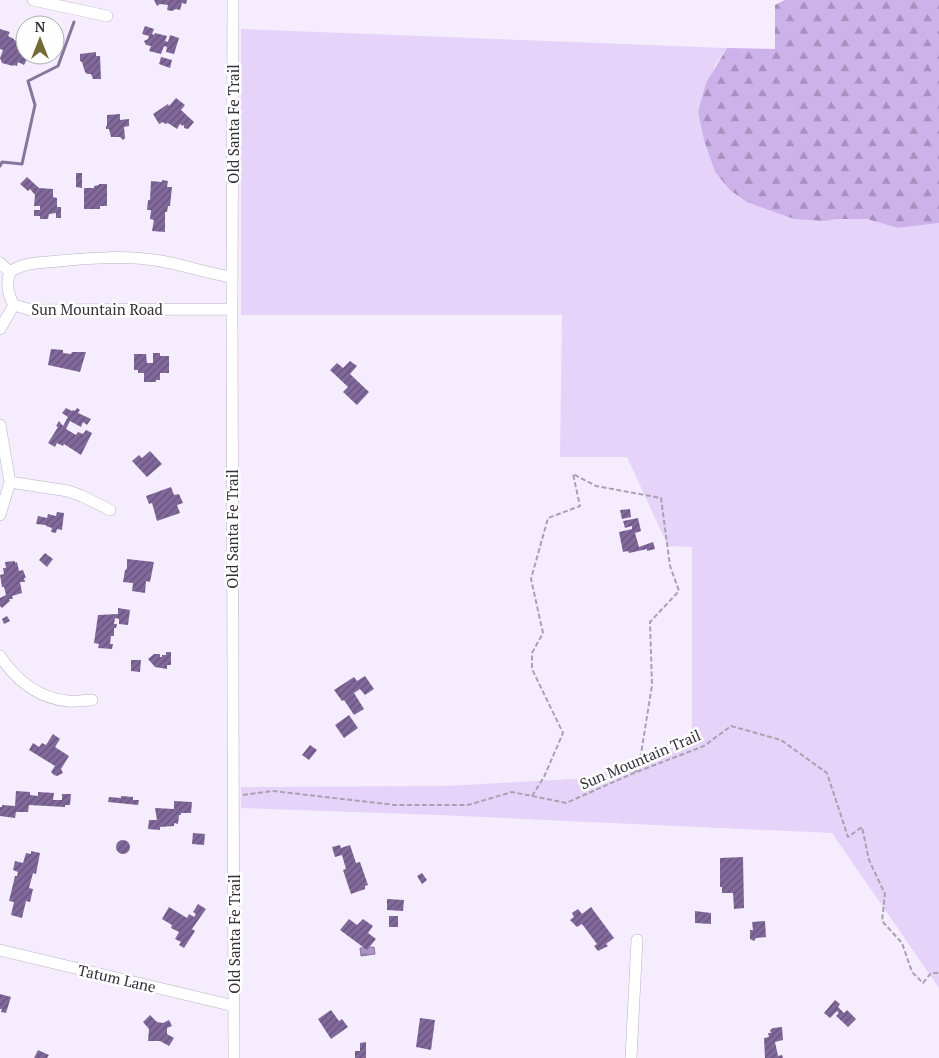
<svg xmlns="http://www.w3.org/2000/svg" width="939" height="1058" font-family="'PT Serif',serif">
  <style>
    .grass { fill: #e5d3f9 }
    .forest { fill: url(#forest-firs) }
    .water { fill: url(#water-waves); stroke: #88759c }
    .lines { fill: none; stroke-linecap: round; stroke-linejoin: round }
    .stream { stroke: #88759c; stroke-width: 3 }
    .building { fill: url(#building-hatch) }
    .minor-casing { stroke: #bab2c2; stroke-width: 12 }
    .path { stroke: #a8a2af; stroke-width: 2; stroke-dasharray: 5 2.5; stroke-linecap: butt }
    .minor { stroke: #fff; stroke-width: 11 }
    .labels { text-anchor: middle; dominant-baseline: central; stroke-width: 5; stroke-linejoin: round; paint-order: stroke }
    .street-label { font-size: 15px; fill: #333037; stroke: #fefefe }
  </style>
  <defs>
    <pattern id="forest-firs" width="22" height="20" patternUnits="userSpaceOnUse" patternTransform="scale(1.25)"><rect width="22" height="20" fill="#ccb2e9"/><path d="M5 1l3.5 6h-7zM16 11l3.5 6h-7z" fill="#a691be"/></pattern>
    <pattern id="water-waves" width="16" height="10" patternUnits="userSpaceOnUse" patternTransform="scale(1.25)"><rect width="16" height="10" fill="#ad93c8"/><path d="M0 5q4-4 8 0t8 0" fill="none" stroke="#8d78a3"/></pattern>
    <pattern id="building-hatch" width="6" height="6" patternUnits="userSpaceOnUse" patternTransform="scale(1.25)"><rect width="6" height="6" fill="#82699c"/><path d="M-1 1l2-2M0 6l6-6M5 7l2-2" fill="none" stroke="#655279"/></pattern>
  </defs>
  <rect width="100%" height="100%" fill="#f5edfe"/>
  <path class="grass" d="M241,29l486,19 -12,17 -17,47 6,28 11,32 110,49 12,-2h30l31,9 41,-5v765l-107,-155 -393,-18 -198,-7v-21l205,-1 143,-8 103,-38v-193l-24,-1 -41,-89h-67l2,-142h-321z"/>
  <path class="forest" d="M785,0h154v223l-41,5 -31,-9h-30l-12,2 -31,-2 -47,-17 -17,-12 -15,-18 -11,-32 -6,-28 8,-29 21,-35 48,1v-44z"/>
  <path class="water" d="M374,947l1,7 -14,2 -1,-8z"/>
  <g class="lines">
    <path class="stream" d="M0,166l2,-4 20,2 13,-59 -7,-24 30,-15 16,-44"/>
  </g>
  <path class="building" d="M154,0h33l-1,4 -4,-1 -2,7 -4,-1 -4,2 -5,-1 1,-5 -8,-1 -3,2z
    M145,26l9,3 -2,5 2,1 1,-2 12,3 -2,5 3,1 2,-7 9,3 -5,16 -8,-2 1,-5 -3,-1 -3,8 -12,-3 2,-5 -5,-1 -2,-4 4,-2 1,-3 -7,-2z
    M0,29l10,3 -2,4 6,3v1l11,4 -2,5h2v6h4l-5,10 -6,-3 -1,4 -3,-1 -1,1 -11,-3 -2,-5 3,-8 -3,-1z
    M96,52v4h4l1,23h-8l-2,-5h-4l-2,-2 -3,-10 -2,-1v-7z
    M161,57l11,3 -2,8 -11,-4z
    M176,98l9,7 -4,5 13,12 -6,7 -4,-1v-4l-1,2 -3,-2 -3,5 -9,-6 -3,1 -2,-2 -4,2 -6,-10 15,-10 1,2z
    M120,114v6l9,-1v7l-5,1 1,11 -2,2 -3,-3h-9l-2,-8h-3v-3h1v-11z
    M76,173h6v15l-6,-1z
    M27,177l12,11 14,1v8l4,1v9h4v11h-5v-5l-7,1 -1,5h-8v-3h-6v-6h6v-4h-6l1,-11 -5,-6 -2,2 -8,-7z
    M162,180l6,1 -1,6h5l-2,19h-2l-1,6h-2v20l-13,-1 2,-11 -4,-1 1,-9h-4l1,-10h2l1,-19 11,1z
    M99,184h8v22h-7v3h-16v-21h10v-2l5,-1z
    M51,349l12,1v3l8,1 1,-2h14l-6,20 -32,-7z
    M153,353h7v3h9v17h-9v7h-4v2h-12v-9h-6v-3h-4v-16h12l1,9h6z
    M350,361l7,5 -7,8 19,18 -12,13 -14,-13 5,-5 -18,-17 7,-7 6,5z
    M66,408l6,3 1,-1 2,1 2,-3 3,2 -2,3 13,6 -4,6 -4,-3 -2,5 -11,-6 -4,8 10,6 2,-3 5,2 3,-4 6,3 -11,22 -17,-11 -1,2 -6,-3 -2,4 -7,-4 10,-16 -2,-1 3,-5 4,5 5,-9 -6,-4z
    M150,451l12,13 -15,13 -15,-16 7,-6 3,3z
    M171,487l3,8 5,-1 4,9 -6,2 3,8 -23,8 -5,-18 -3,1 -3,-8z
    M630,509l1,8 -9,2 -2,-9z
    M57,512l7,1 -2,17 -5,-1 -1,4 -5,-1 1,-4 -6,-2v-1l-10,-1 2,-8 9,2 1,-4 8,2z
    M638,518l3,13 -6,2 4,14 14,-5 2,7 -8,2v-2l-18,4 -1,-2 -5,1 -4,-20 13,-3v-3l-7,2 -2,-7z
    M45,553l8,6 -6,8 -8,-7z
    M127,559l27,3 -4,20 -4,-1 -1,12 -13,-2 1,-8 -10,-1 2,-12h1l1,-2z
    M15,561v2l2,-1 2,9 4,-1 3,8h-2l1,4h-5l2,11 -10,3 1,3h-4l1,2 -8,7 -2,-2v-8l6,-3 -2,-8h-2l-2,-12 4,-1 -1,-6h3l-1,-6z
    M118,608l12,2 -2,15 -9,-1v-5l-4,-1 -1,6h3l-1,4h-2v8h-3l-1,8h3l-1,5 -14,-1 1,-4 -5,-1 4,-28 20,-1z
    M7,616l3,5 -6,3 -2,-5z
    M166,652h5v13h-4v4l-12,-2 -7,-8 6,-5h6v3h2v-2h4z
    M131,660h10l-1,12 -9,-1z
    M365,676l9,13 -9,6 -5,-6 -6,4 10,16 -10,6 -10,-15 -2,1 -8,-11 20,-13 3,4z
    M349,715l9,13 -14,10 -9,-13z
    M53,734l7,5 -5,8 14,9 -8,13 2,4 -6,3 -3,-1 -3,-3 4,-6 -26,-16 4,-7 6,4 3,-4 4,2z
    M310,745l7,5 -8,10 -7,-5z
    M16,791l14,1v3l8,1v-4l16,1 -1,7h9v-6h9l-1,11h-5v2l-36,-2 -1,7h-12l-1,6 -15,-2v-9h2v-2l13,1z
    M121,796l12,1v3h6l-1,5 -30,-3 1,-5 12,1z
    M174,801l18,1 -1,11h-10v2h-2l-1,9 -4,-1v3l-14,1v3l-12,-1 1,-9h8l-2,-12 19,1z
    M193,833l12,1 -1,11 -12,-1z
    M116 847a7 7 0 1 1 14 0a7 7 0 1 1-14 0Z
    M340,845l1,3 9,-3 6,18 4,-1 8,23 -3,1v3l-14,5 -8,-24 3,-1 -4,-14 -7,2 -3,-10z
    M31,851l9,2 -4,21 -3,-1 -4,15 4,1 -3,13 -4,-1 -4,17 -11,-3 3,-13 -5,-1 6,-25h2l1,-4 -5,-2 2,-9 8,2 3,-10 5,1z
    M743,857l1,51 -10,1 -1,-16h-11v-6h-2v-29z
    M422,873l5,7 -5,4 -5,-8z
    M387,899l17,1 -1,11 -16,-1z
    M198,904l8,5 -14,20 3,2 -11,17 -5,-3 2,-3 -6,-3 4,-7 -8,-4 1,-3 -10,-6 7,-12 18,11 2,-4 5,3 2,-3 -3,-2z
    M591,907l23,31 -8,6 2,2 -10,5 -4,-5 3,-2 -15,-20 -5,3 -7,-7 4,-3 -2,-4 6,-4 4,5z
    M695,911l16,2v11l-16,-1z
    M389,916h9v11h-9z
    M349,919l8,6 6,-6 10,7 -5,7 8,6 -9,11 -27,-20z
    M765,921l1,16 -10,1 -2,3 -4,-2v-9h3l-1,-8z
    M0,994l11,3 -5,16 -5,-1 1,-3h-2z
    M835,1000l5,4 -2,3 6,6 3,-3 9,9 -8,8 -12,-11 3,-3 -2,-2 -7,7 -6,-5z
    M331,1010l8,11 3,-2 6,8 -17,12 -13,-20z
    M150,1015l7,7 6,1 6,-3 3,6 -5,2v6l7,4 -5,8 -9,-5h-12l1,-12 -6,-7z
    M420,1018l15,2 -4,30 -15,-3z
    M782,1027l1,13 -8,2 3,14 4,-1 1,3h-18l-1,-20 5,-1 -1,-4h3l-1,-3 3,-2z
    M366,1042v16h-11v-7h5v-8z
    M38,1050l11,5 -2,3h-13z"/>
  <g class="lines">
    <g class="minor-casing">
      <path id="minor" d="M33,0l74,16
        M233,0l-1,309 2,749
        M0,263l10,9
        M232,309l-201,1 -17,-5c-6,-10 -8,-22 -4,-33 14,-10 31,-9 48,-11 34,-3 68,-6 103,0 24,4 47,13 71,16
        M0,329l14,-24
        M0,425l10,57 -10,33
        M10,482l58,9 14,5 28,14
        M0,656c16,24 38,42 68,45 7,1 16,-1 24,-1
        M0,950l234,56
        M631,1058l6,-118"/>
    </g>
    <path class="path" d="M243,795l30,-4 122,14h73l44,-13 54,11 68,-30 70,-27 27,-20 50,14 46,33 21,64 14,-10 7,33 16,34 -3,27 20,22 10,29 11,11 8,-10h8
      M532,796l12,-19 19,-44 -31,-64v-16l11,-20 -12,-54 17,-61 32,-12 -7,-32 23,12 65,12 9,68 9,25 -29,31 2,63 -11,69 -6,19"/>
    <use href="#minor" class="minor"/>
  </g>
  <g class="labels">
    <g class="street-label">
      <text transform="translate(233 124) rotate(-90)">Old Santa Fe Trail</text>
      <text x="97" y="309">Sun Mountain Road</text>
      <text transform="translate(232 529) rotate(-90)">Old Santa Fe Trail</text>
      <text transform="translate(640 759) rotate(-23)">Sun Mountain Trail</text>
      <text transform="translate(234 934) rotate(-90)">Old Santa Fe Trail</text>
      <text transform="translate(117 978) rotate(13)">Tatum Lane</text>
    </g>
  </g>
  <g transform="translate(40 40)"><circle r="24" fill="#fefefe" stroke="#adacae"/>
  <path d="M0-4L9 19L0 12L-9 19Z" fill="#756936"/>
  <text y="-8" font-size="14" font-weight="bold" text-anchor="middle" fill="#333037">N</text>
  </g>
</svg>
